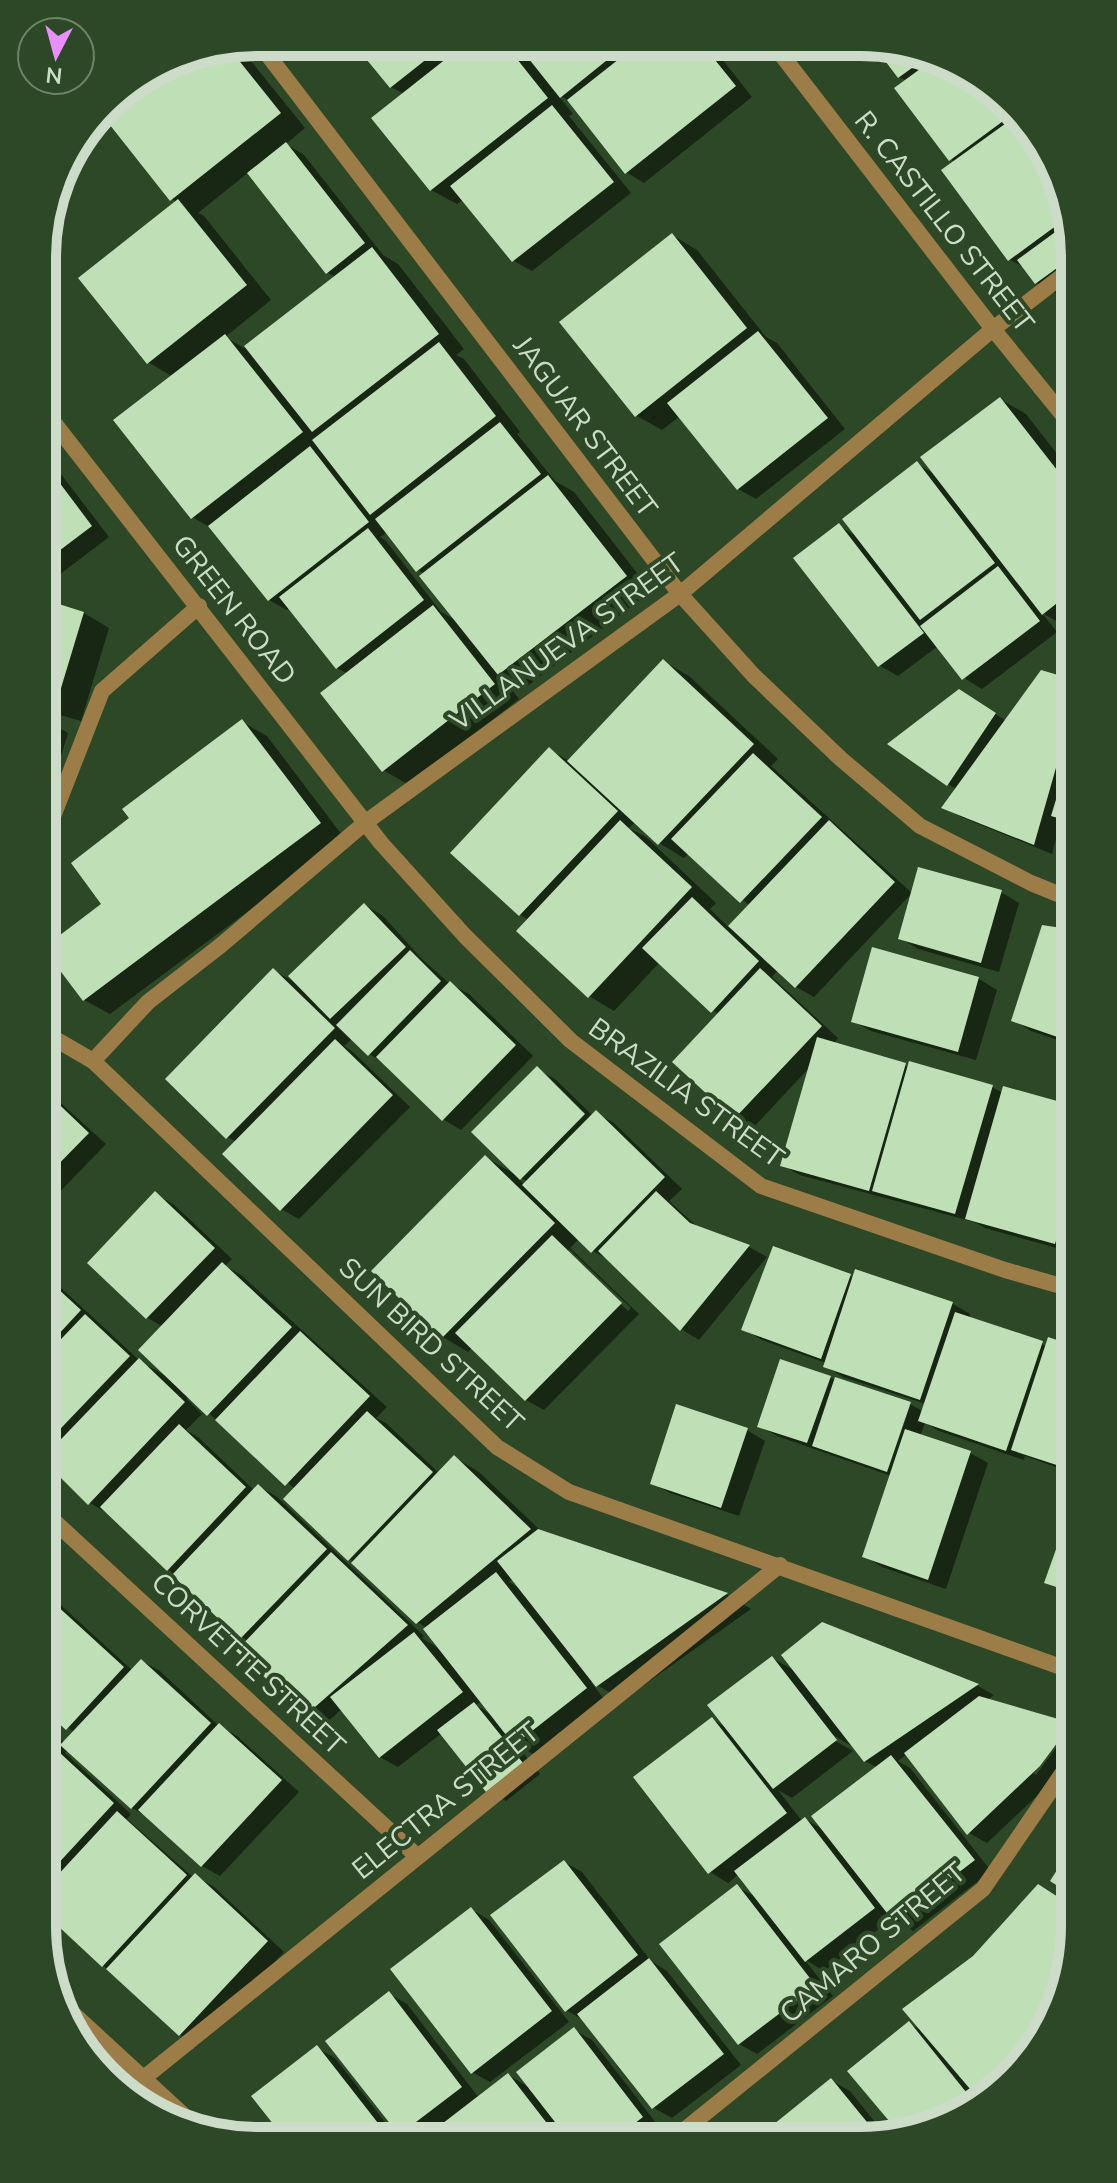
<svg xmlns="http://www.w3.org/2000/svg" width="1117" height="2183" font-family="'Nunito Sans',sans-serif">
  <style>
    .shadow { fill: #0007; fill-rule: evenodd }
    .building { fill: #bfdfb7 }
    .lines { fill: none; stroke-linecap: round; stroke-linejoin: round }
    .service { stroke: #9d7d47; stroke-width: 16 }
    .minor { stroke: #9d7d47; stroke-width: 16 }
    .labels { text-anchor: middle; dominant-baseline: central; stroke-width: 8; stroke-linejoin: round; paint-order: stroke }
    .street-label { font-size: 28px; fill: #ccdcc8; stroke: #2d4826 }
    .rim { fill: none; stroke: #ccdcc8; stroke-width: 10 }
  </style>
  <rect width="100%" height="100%" fill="#2d4826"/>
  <path class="shadow" d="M356,43l355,2 41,52 -108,86 -18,-11 -55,-70 -14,-8 16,20 -4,2 62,77 -99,78 -18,-10 -50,-62 -7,5 -26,-14 -27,-96 -13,-7z
    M239,46l66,82 -19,16 18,11 79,100 15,9 66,85 -8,6 8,4 56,73 -3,2 38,47 19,11 77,99 -126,97 -25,-14 19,25 -110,86 -26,-15 -35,-96 -11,-6 -47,-60 -3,2 -18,-10 -56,-71 -21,-12 -19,-140 -25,-15 29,-160 -6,-3 8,-142zM249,172l79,101 8,4 -92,71 -19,-11 46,-37 -67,-84 -6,-3zM388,532l30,38 7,4 32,47 -16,-9 -55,-71 -6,-4z
    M876,46h25l101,50 62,92 11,69v21l-20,15 -18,-10 -10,-14 -18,-10 -102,-178 -8,-4z
    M672,235l25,15 69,87 11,6 68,86 -89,70 -18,-10 -58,-73 -18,14 -25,-14z
    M1000,399l26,15 49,63v146l-6,5 -27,-15 15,19 -75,57 -18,-11 -26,-32 -40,30 -18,-10 -84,-108 43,-32 19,11 59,-73 19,11z
    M44,452l65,85 -66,50z
    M43,601l41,12 25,15 -28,93 -38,-11z
    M663,661l26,15 89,83 -7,7 141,127 -98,104 -18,-10 -18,-17 -6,7 66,61 -5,6 76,23 83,20 11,6 72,15v161l-15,-8 4,-11 -79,-22 -11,-6 -174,-47 -18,-10 28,-98 -57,61 -18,-10 -16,-103 -59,-53 -46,49 -25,-15 -60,-76 -9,-5 30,-165 19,11zM635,822l24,21 25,15 5,-5 61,53 -21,22 -19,-19 6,-6 -70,-66 -17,-9z
    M1075,682v145l-14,-7 -9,34 -91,-37 -17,-10 12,-18 -8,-5 30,-82 28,19z
    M43,719l25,14 -25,81z
    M242,722l25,14 78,103 -235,175 -26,-14 20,-96 28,-86z
    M1001,892l18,11 -20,69 -81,-23 -18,-11z
    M365,905l18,11 39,43 28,25 19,10 64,62 -72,74 -18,-11 -56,-55 -18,-10 -16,-16 -9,8 9,6 57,55 -111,112 -18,-10 -45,-67 -8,-5 45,-167 25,14z
    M1075,932v114l-44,-15 -18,-11z
    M874,949l105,30 18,11 -21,70 -105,-29 -18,-10z
    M537,1069l18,10 38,37 3,-3 18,10 68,66 -13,12 32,29 48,17 18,10 -68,83 -18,-11 -70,-68 -18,-10 -13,-13 -10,10 69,66 -95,96 -18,-10 -54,-52 -4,4 -25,-15 -70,-66 112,-114 31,18zM516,1175l12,7 -3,4zM569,1249l62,59 -3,3 -61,-59z
    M43,1087l63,57 -55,57 -8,-5z
    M155,1194l18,10 59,55 -7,7 16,9 146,132 -11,11 10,5 53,50 15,-16 25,15 63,60 185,63 24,14 -128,91 -33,-19 14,18 -71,55 -17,-10 24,30 -34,27 -18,-10 -46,-58 -44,34 -18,-10 -38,-48 -17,15 -18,-10 -59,-72 -141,-129 -17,-10 -40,-48 -7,-5v-174l16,10 81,75 24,14 -1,-48 -15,-9 -58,-55zM189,1396l106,93 -9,10 131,123 10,6 14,22 -19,-12 2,-2 -147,-139 -18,-11 -4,5 -57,-54 -12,-7 16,-16 -15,-15zM513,1579l8,10 -12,-7zM482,1701l10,14 -16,-10z
    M774,1248l80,30 3,-6 96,32 17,10 -1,5 78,27 28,2v126l-50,-18 -1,4 -85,-29 -14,-8 -5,13 50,17 18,10 -42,126 -64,-22 -18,-11 27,-80 -114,-40 -17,-10 70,-48 80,26 14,8 2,-8 -83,-27 -18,-11 1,-3 -64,-23 -18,-11z
    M747,1430l18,11 -26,75 -69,-23 -18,-10z
    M1075,1501v95l-28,-14z
    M42,1588l91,83 9,-10 18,10 59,55 18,10 62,56 -79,84 -18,-10 -53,-48 -17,-10 -64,-59 -3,4 66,61 -4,5 67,59 1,-2 18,10 71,66 -86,93 -18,-10 -138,-125v-187l23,20 10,-10 -33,-27z
    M822,1625l156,61 16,9 -7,5 85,26h-5l-34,47 3,2 36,-49 3,1v26l-17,23 -71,67 -18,-10 -62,-79 -9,7 12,7 81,103 -78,60 -20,-13 -69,53 -20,-12 29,37 -76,58 -18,-10 -2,-157 21,11 -19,-24 -11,9 -18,-11 2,-153 15,9 45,-70 25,14zM830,1733l25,15 10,13 13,7 -54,62 -19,-11 -3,2 -24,-31 14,8 61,-47 -25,-14z
    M564,1862l18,10 69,89 16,10 74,94 -69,53 -18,-10 -69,-87 -19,-11z
    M471,1909l18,11 80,102 -79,60 -18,-10z
    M1075,1941l-45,116 -101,73 -27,4 -52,-63 59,-47 14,7z
    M389,1994l18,10 72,94 29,-23 24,14 42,-59 18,10 68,88 -17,12h-213l-3,-3 -3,3h-13l-11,-6z
    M317,2048l18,10 64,82 -112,-1 -34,-43z
    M832,2081l18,10 37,46 -27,4z"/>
  <path class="building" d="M353,43h94l-57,45z
    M466,43l39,1 43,54 -118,93 -59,-73z
    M517,44h110l-67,54z
    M638,44l65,1 33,41 -111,88 -58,-74z
    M874,46h27l25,12 -28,20z
    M229,48l52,65 -111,88 -68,-86 73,-57z
    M931,61l71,35 12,17 -65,48 -55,-73z
    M552,105l62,77 -102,80 -62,-76z
    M1016,116l48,72 4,29 -60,44 -67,-91z
    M286,142l79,101 -39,31 -79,-101z
    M178,199l69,86 -100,79 -69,-86z
    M1069,222l6,33 -40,29 -18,-24z
    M672,233l75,95 -112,89 -76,-95z
    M372,247l67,87 -127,98 -68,-86z
    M758,331l70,87 -91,72 -70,-87z
    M225,334l78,98 -112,87 -78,-99z
    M439,342l57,74 -126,99 -58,-75z
    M1000,397l75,96v96l-33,26 -122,-158z
    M500,422l41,52 -125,98 -41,-53z
    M310,446l59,76 -101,79 -60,-75z
    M917,461l78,102 -75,57 -78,-101z
    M44,462l48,64 -49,37z
    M548,475l79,101 -129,99 -79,-99z
    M839,523l85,110 -46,34 -85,-109z
    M368,528l56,72 -88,69 -57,-72z
    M998,566l42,55 -78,59 -42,-54z
    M43,599l41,13 -29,96 -12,-4z
    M433,605l62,79 -113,88 -62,-79z
    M663,659l91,85 -96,101 -91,-84z
    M1041,670l34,10v21l-41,144 -93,-37z
    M959,689l37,24 -49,73 -60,-42z
    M242,719l79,104 -238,178 -40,-53 58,-44 -30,-41 58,-45 -7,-9z
    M1075,737v86l-24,-7z
    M549,747l69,64 -99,105 -69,-63z
    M753,753l69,64 -82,86 -69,-64z
    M620,820l72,67 -104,111 -72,-67z
    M829,820l66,62 -100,106 -67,-62z
    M918,867l84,23 -21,73 -83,-24z
    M692,897l67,64 -48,52 -69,-65z
    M364,903l42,44 -76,72 -42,-43z
    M1042,925l33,5v113l-64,-22z
    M872,947l107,30 -21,75 -107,-30z
    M410,950l31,31 -73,75 -32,-31z
    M273,968l62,60 -109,111 -61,-60z
    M760,968l62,58 -88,93 -62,-57z
    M450,981l66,64 -74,76 -66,-64z
    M817,1037l89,26 -37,128 -89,-25z
    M335,1039l58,56 -113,116 -58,-57z
    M909,1061l84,24 -38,129 -83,-23z
    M537,1066l48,48 -65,66 -49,-48z
    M1003,1086l72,20v71l-20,67 -90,-25z
    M43,1089l46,44 -46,47z
    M596,1110l69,67 -74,76 -69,-68z
    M485,1155l70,68 -114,116 -70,-68z
    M155,1191l60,57 -69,71 -59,-56z
    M656,1191l34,32 60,22 -70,86 -82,-80z
    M1072,1214h3v53l-17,-5z
    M552,1235l70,68 -97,98 -70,-68z
    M773,1246l78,28 -30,85 -80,-29z
    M222,1262l70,65 -85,89 -69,-66z
    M855,1269l98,33 -33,98 -97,-33z
    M43,1275l38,35 -38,41z
    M955,1312l88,29 -37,110 -88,-30z
    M85,1314l45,42 -87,91v-89z
    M300,1331l70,65 -85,90 -70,-66z
    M1048,1337l27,9v125l-64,-21z
    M139,1358l46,44 -97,103 -46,-46z
    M780,1359l51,17 -24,67 -50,-16z
    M835,1377l76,25 -24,70 -75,-26z
    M676,1404l72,24 -27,80 -71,-24z
    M367,1411l66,61 -85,89 -65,-62z
    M179,1424l67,63 -79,84 -67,-64z
    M905,1429l66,22 -43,129 -66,-23z
    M454,1455l77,74 -115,95 -65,-61z
    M258,1484l69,65 -87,90 -68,-64z
    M1075,1496v97l-31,-10z
    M538,1529l190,64 -132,94 -99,-126z
    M331,1552l77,73 -102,90 -70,-64z
    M496,1572l91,116 -73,57 -91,-116z
    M42,1592l82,75 -58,63 -24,-22z
    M822,1622l157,62 -115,78 -83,-107z
    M414,1632l49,60 -84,66 -49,-61z
    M772,1656l65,84 -64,49 -66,-84z
    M141,1659l70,64 -80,86 -71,-64z
    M979,1696l93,27 -32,43 -73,69 -63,-82z
    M474,1702l49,61 -37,29 -49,-62z
    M712,1717l75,96 -79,61 -75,-97z
    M219,1723l63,57 -81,87 -63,-57z
    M46,1740l68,63 -72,78v-138z
    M891,1755l84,105 -81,62 -83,-106z
    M117,1811l70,64 -85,92 -60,-56v-19z
    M805,1817l70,91 -70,54 -71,-91z
    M1075,1842v55l-25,-16z
    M564,1860l74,95 -73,57 -75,-97z
    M195,1873l73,68 -89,95 -73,-67z
    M737,1884l79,102 -78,59 -79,-101z
    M1038,1884l37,24v33l-45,116 -54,39 -74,-87 71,-53z
    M471,1907l81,104 -81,63 -81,-105z
    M649,1958l75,96 -72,55 -75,-95z
    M389,1991l73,96 -63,48 -74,-94z
    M909,2021l57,71 -48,40 -18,2 -53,-63z
    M574,2027l69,90 -30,23h-44l-53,-68z
    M317,2045l68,87 -10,8 -90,-1 -34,-43z
    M508,2073l52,67h-133l-2,-3z
    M831,2078l49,60 -20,3h-107z"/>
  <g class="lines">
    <path class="service" d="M128,2094l17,-17"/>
    <path class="minor" d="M258,42l422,552 74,82 87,83 79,67 111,57 44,18
      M774,45l219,284 82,101
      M44,410l337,433 84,93 106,105 190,145 244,84 70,20
      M43,842l59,-151 97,-85
      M43,1032l50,29 404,386 72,45 506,180
      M93,1061l55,-59 72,-56 146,-124 314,-228 313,-265 82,-63
      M42,1510l376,347
      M56,1998l136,125
      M145,2077l635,-512
      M672,2140l311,-251 92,-134"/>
  </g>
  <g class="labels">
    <g class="street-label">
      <text transform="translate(944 222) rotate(52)">R. CASTILLO STREET</text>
      <text transform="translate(585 427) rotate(53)">JAGUAR STREET</text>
      <text transform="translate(234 610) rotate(52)">GREEN ROAD</text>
      <text transform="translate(567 642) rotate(-36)">VILLANUEVA STREET</text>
      <text transform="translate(686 1093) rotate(36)">BRAZILIA STREET</text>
      <text transform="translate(431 1345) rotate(43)">SUN BIRD STREET</text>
      <text transform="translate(248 1664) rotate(43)">CORVETTE STREET</text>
      <text transform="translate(446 1801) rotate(-39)">ELECTRA STREET</text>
      <text transform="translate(873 1943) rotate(-40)">CAMARO STREET</text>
    </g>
  </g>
  <path d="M0 0H1117V2183H0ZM257 56H860A201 201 0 0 1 1061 257V1926A201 201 0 0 1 860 2127H257A201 201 0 0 1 56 1926V257A201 201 0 0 1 257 56Z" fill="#2d4826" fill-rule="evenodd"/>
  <path class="rim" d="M257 56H860A201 201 0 0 1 1061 257V1926A201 201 0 0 1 860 2127H257A201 201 0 0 1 56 1926V257A201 201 0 0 1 257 56Z"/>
  <g transform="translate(56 56) rotate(186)"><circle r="38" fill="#2d4826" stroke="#6d8367" stroke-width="2"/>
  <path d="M0-6L14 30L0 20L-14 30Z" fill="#e88eff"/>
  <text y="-12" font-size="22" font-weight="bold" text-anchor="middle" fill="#ccdcc8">N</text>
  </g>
</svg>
